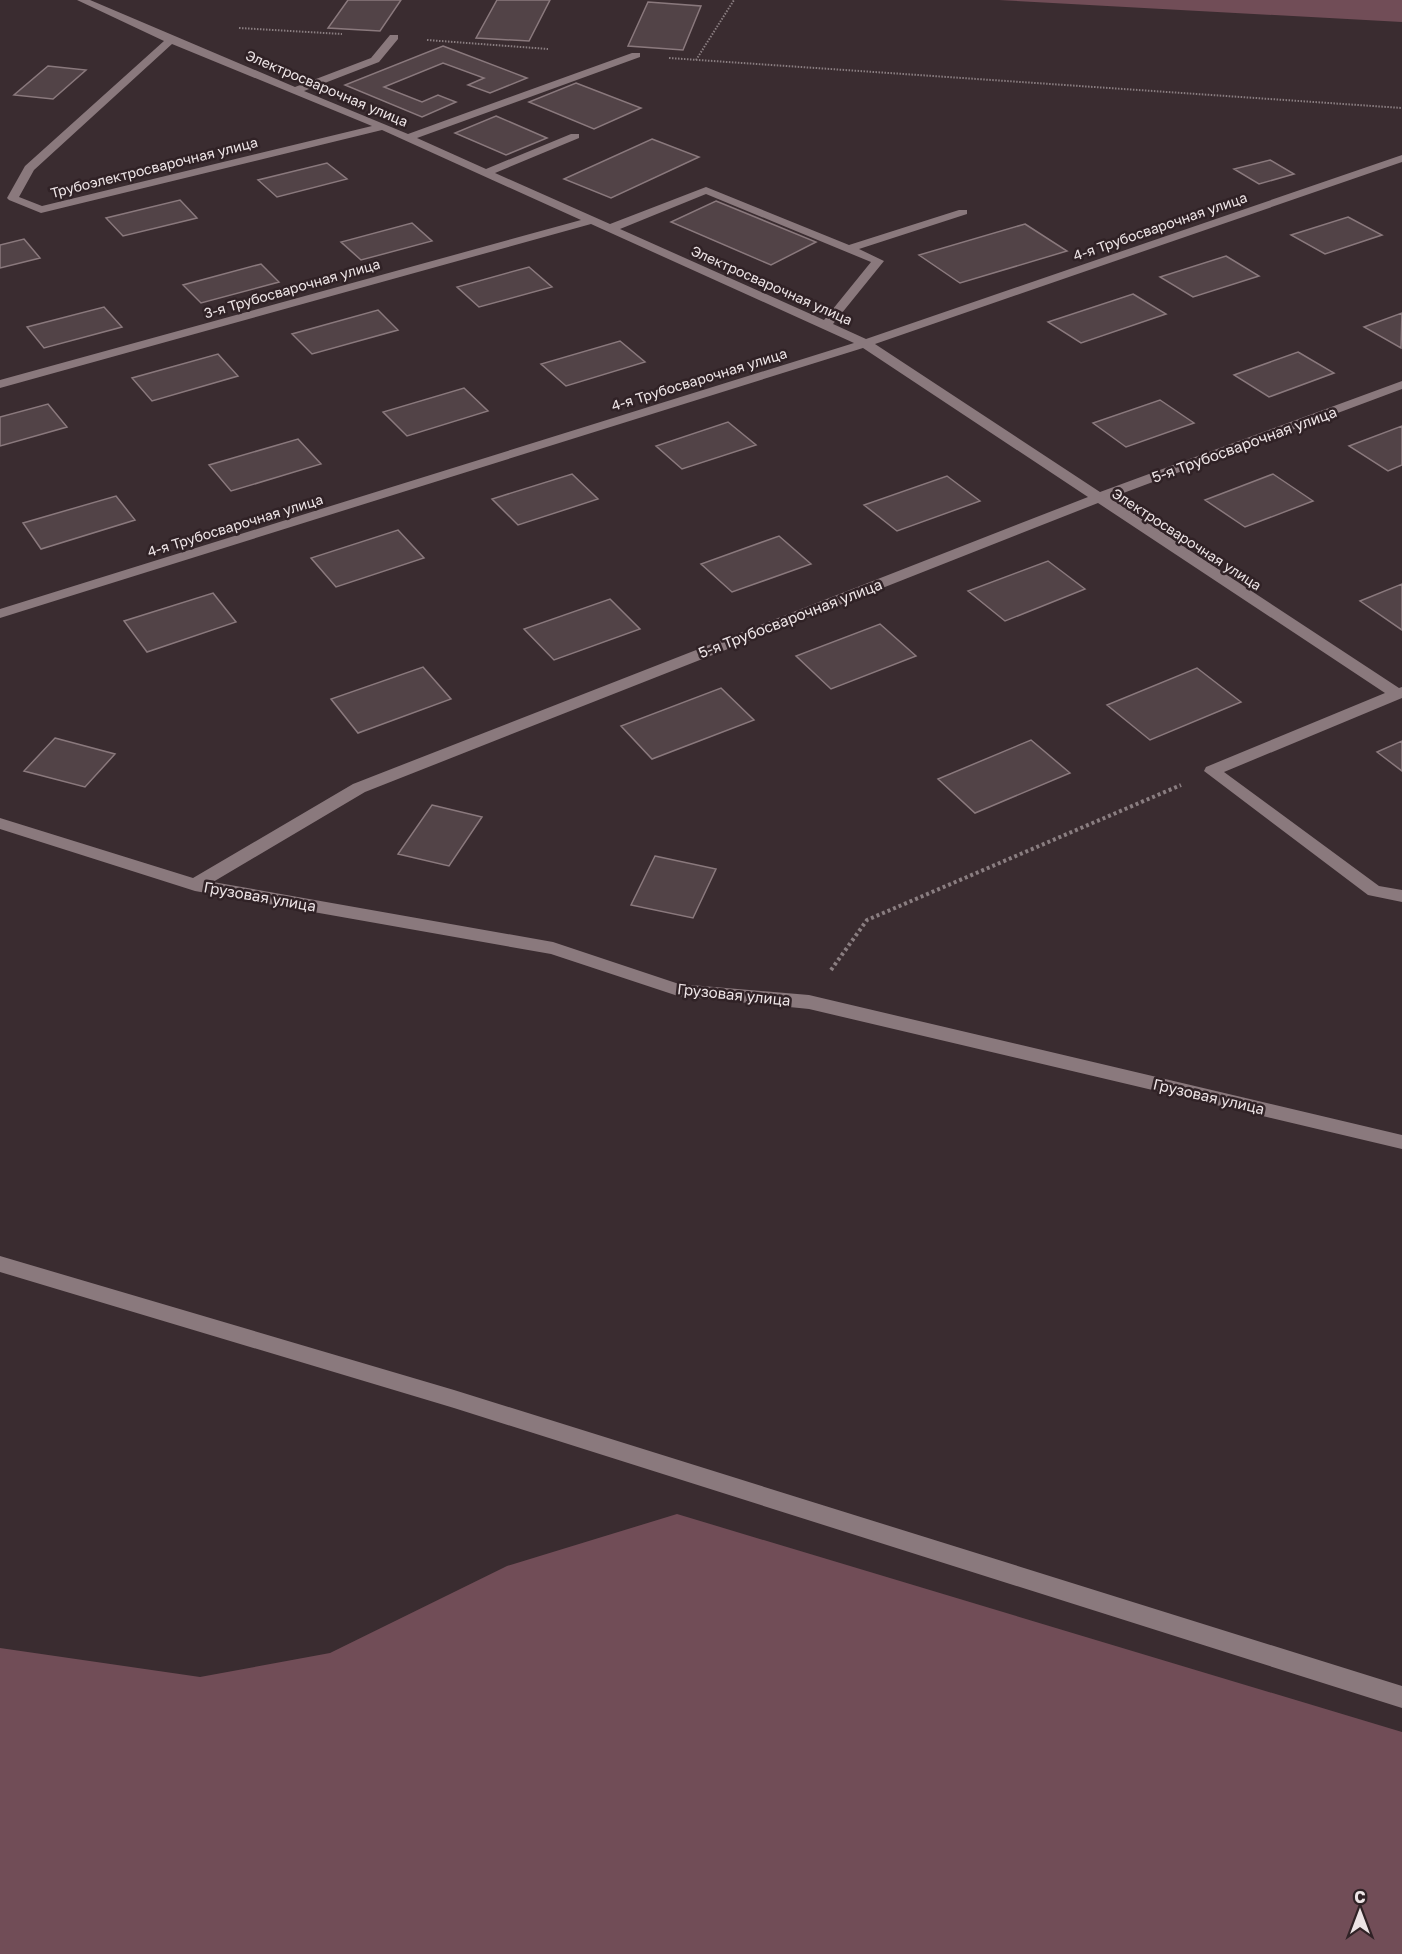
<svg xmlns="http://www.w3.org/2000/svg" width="1402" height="1954" font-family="'Golos Text',sans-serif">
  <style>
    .green { fill: #714d57 }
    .building { fill: #524347; stroke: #8a797d; stroke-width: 1.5 }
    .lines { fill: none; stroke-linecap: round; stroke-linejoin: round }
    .path-far1 { stroke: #8a7e81; stroke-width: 2; stroke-dasharray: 1.5 1.5; stroke-linecap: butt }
    .path { stroke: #8a7e81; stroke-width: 4; stroke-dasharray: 3 3; stroke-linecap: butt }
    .minor { fill: #8a797d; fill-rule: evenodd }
    .labels { text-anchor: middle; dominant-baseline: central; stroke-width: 5; stroke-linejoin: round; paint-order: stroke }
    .far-street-label { font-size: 14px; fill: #ede4e6; stroke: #302226 }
    .street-label { font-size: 15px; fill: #ede4e6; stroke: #302226 }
  </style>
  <rect width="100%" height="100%" fill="#3a2c30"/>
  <path class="green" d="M999,0h403v22z
    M677,1514l725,218v222h-1402v-306l200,29 130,-24 177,-87z"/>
  <path class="building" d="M348,0h53l-21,31 -52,-3z
    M497,0h53l-21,41 -53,-3z
    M648,2l53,4 -18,44 -55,-4z
    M443,46l84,32 -37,15 -22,-8 16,-7 -41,-15 -59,24 38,15 16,-7 18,7 -34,15 -77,-32z
    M48,66l38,4 -33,29 -39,-4z
    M576,83l65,25 -47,21 -65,-27z
    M496,116l51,22 -41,17 -51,-22z
    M652,139l47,18 -88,41 -47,-19z
    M1270,160l24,14 -35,10 -25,-15z
    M327,163l20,16 -70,18 -19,-17z
    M180,200l17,18 -74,18 -17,-18z
    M716,201l100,41 -45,23 -100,-43z
    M1348,217l34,18 -57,19 -34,-19z
    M412,223l20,18 -71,19 -20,-18z
    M1025,224l42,27 -107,32 -41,-28z
    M24,239l16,19 -40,10v-23z
    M1226,256l33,20 -66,21 -33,-20z
    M261,264l18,18 -78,21 -18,-18z
    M529,267l23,20 -73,20 -22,-20z
    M1133,294l33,20 -85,29 -33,-21z
    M104,307l18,20 -78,21 -17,-21z
    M378,310l20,20 -86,24 -20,-20z
    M1402,313l-1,35 -37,-21z
    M620,341l25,21 -79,24 -25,-22z
    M1298,352l36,21 -65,24 -35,-22z
    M218,354l20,22 -86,25 -20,-23z
    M464,388l24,23 -81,25 -24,-24z
    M1160,400l34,23 -68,24 -33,-24z
    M48,404l19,23 -67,19v-29z
    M728,422l28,23 -74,24 -26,-23z
    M1402,426v39l-14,6 -39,-25z
    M298,439l23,25 -90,27 -22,-26z
    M572,474l26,25 -80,26 -26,-26z
    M1273,474l40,27 -68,26 -40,-27z
    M947,476l33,25 -83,30 -33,-26z
    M116,496l19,24 -94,29 -18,-26z
    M398,530l26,28 -88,29 -25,-29z
    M779,536l32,28 -79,28 -31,-28z
    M1048,561l37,28 -80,32 -37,-30z
    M1402,584v46l-42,-29z
    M213,593l23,29 -89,30 -23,-31z
    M610,599l30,30 -86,31 -30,-31z
    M880,624l36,32 -85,33 -35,-33z
    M423,667l28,32 -93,34 -27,-34z
    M1197,668l44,34 -91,38 -43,-35z
    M721,688l33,32 -102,39 -31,-33z
    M55,738l60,16 -30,33 -61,-16z
    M1031,740l39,33 -95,40 -37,-34z
    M1402,741v30l-25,-19z
    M432,805l50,12 -33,49 -51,-12z
    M655,856l61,13 -23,49 -62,-13z"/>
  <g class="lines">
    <path class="path-far1" d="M239,28l103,6
      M427,40l121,9
      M669,58l733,50
      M696,60l38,-60"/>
    <path class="path" d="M831,970l36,-50 314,-135"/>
    <path class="minor" d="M77,0h13l205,87 76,-29 19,-23h8v4l-19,23 -75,29 104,43 224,-81h8v4l-223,81 69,31 85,-35h8v4l-84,35 115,51 96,-37 143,58 110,-35h8v4l-108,35 25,12 -51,63 33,15 536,-184v7l-527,182 225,148 302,-111v8l-292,109 289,190 3,-1v11l-178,74 155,114 23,4v12l-34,-7 -164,-124 2,-4 179,-74 -287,-190 -733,289 -152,90 340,60 126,42 130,11 593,140v14l-593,-140 -131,-13 -127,-42 -356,-63 -195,-62v-11l193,60 160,-94 735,-287 -225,-149 -863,270v-9l854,-266 -263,-119 -591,164v-8l581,-160 -199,-90 -341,83 -32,-13 -2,-2 18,-32 139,-125zM172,44l200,82 -330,80 -23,-9 15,-27zM706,194l165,68 -47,58 -204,-91z
      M0,1256l454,134 948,296v22l-948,-300 -454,-136z"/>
  </g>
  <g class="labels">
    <g class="far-street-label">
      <text transform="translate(327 88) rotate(23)">Электросварочная улица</text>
      <text transform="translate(154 167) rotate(-14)">Трубоэлектросварочная улица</text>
      <text transform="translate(1160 226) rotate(-19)">4-я Трубосварочная улица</text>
      <text transform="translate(772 285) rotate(24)">Электросварочная улица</text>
      <text transform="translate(292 288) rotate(-16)">3-я Трубосварочная улица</text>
      <text transform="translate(699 379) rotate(-17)">4-я Трубосварочная улица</text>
      <text transform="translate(235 525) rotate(-17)">4-я Трубосварочная улица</text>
      <text transform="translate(1187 539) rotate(33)">Электросварочная улица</text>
    </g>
    <g class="street-label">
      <text transform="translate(1244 444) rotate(-20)">5-я Трубосварочная улица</text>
      <text transform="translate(790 618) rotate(-21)">5-я Трубосварочная улица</text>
      <text transform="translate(260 896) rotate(10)">Грузовая улица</text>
      <text transform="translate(734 994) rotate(6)">Грузовая улица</text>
      <text transform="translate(1209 1096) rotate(13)">Грузовая улица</text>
    </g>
  </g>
  <g transform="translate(1360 1912)" stroke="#302226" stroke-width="4.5" paint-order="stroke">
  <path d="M0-4.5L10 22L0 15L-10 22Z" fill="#ede4e6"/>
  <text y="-9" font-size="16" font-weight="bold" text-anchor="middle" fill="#ede4e6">С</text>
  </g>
</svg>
